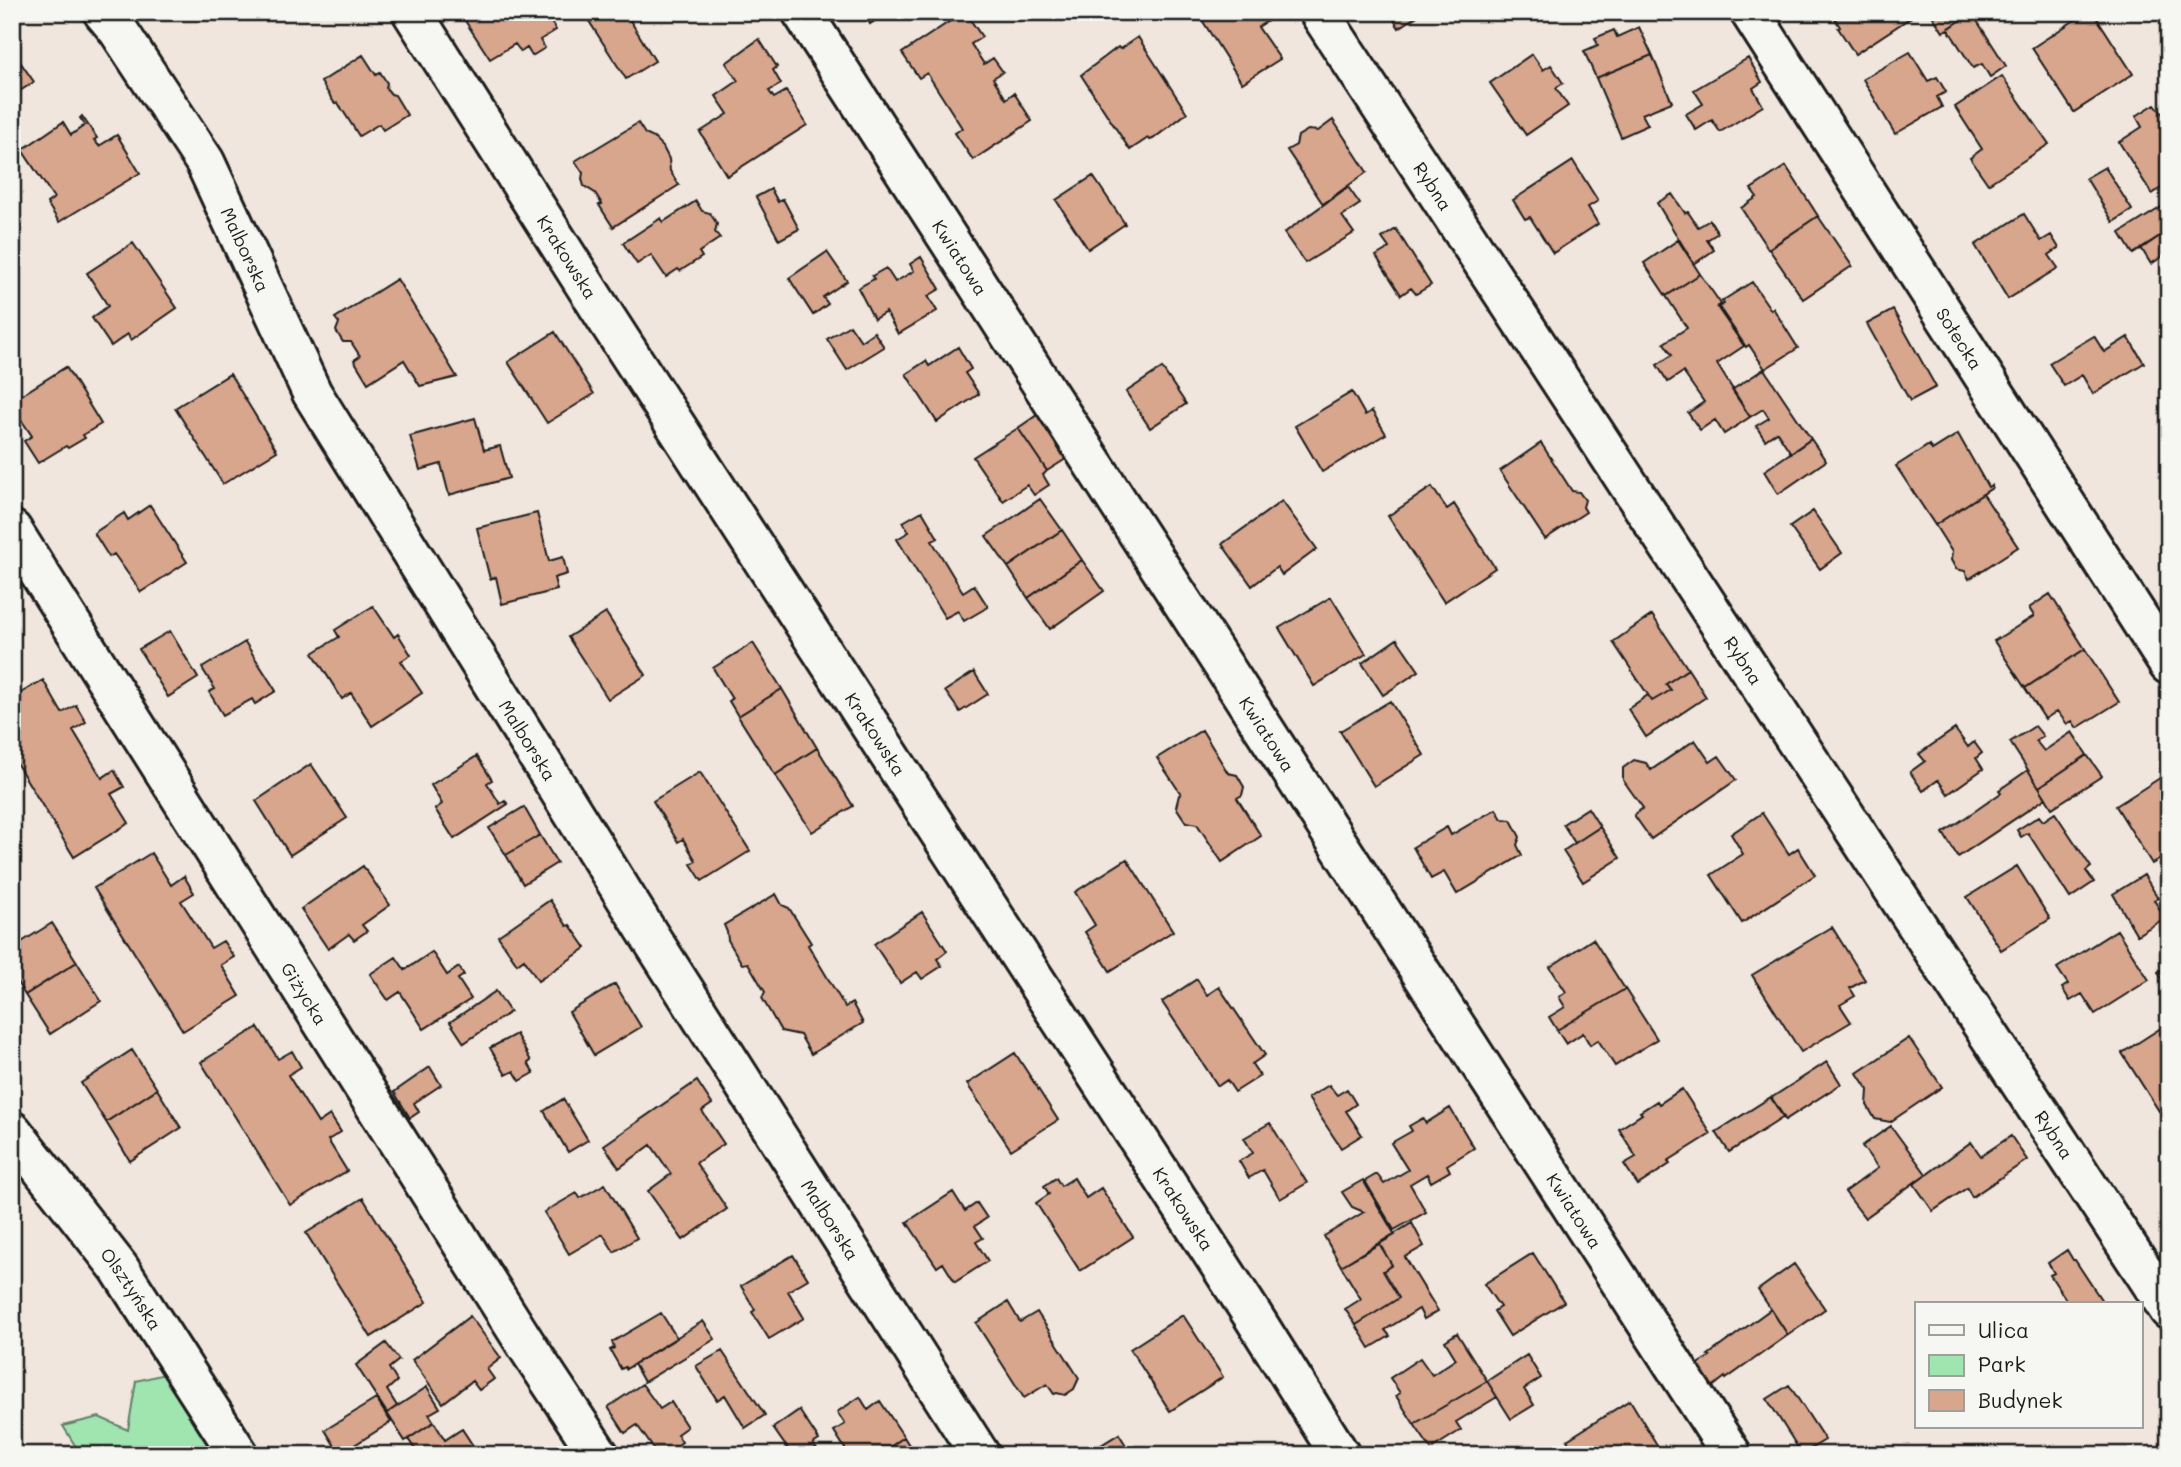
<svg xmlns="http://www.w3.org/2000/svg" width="2181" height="1467" font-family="Mali,sans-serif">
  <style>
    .green { fill: #a0e5b0; stroke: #5e8066; stroke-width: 2 }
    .building { fill: #d8a58d; stroke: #1c1c1c; stroke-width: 2 }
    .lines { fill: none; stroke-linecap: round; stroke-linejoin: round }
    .minor-casing { stroke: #1c1c1c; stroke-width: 44 }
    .minor { stroke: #f6f6f2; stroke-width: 38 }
    .labels { text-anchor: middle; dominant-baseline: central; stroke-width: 7; stroke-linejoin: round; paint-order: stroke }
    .street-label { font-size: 18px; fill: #1c1c1c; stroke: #f6f6f2 }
  </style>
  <rect width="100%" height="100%" fill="#f0e6de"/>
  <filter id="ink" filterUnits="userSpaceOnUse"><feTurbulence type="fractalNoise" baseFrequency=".0143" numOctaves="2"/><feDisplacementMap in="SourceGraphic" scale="14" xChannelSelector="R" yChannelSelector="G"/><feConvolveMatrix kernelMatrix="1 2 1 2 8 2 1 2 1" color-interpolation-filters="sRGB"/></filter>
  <g filter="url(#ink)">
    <path class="green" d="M164,1374l31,36 31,45h-145l-18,-29 36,-9 29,13 8,-49z"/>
    <path class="building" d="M469,12h76l11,18 -16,10 5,8 -13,8 -5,-8 -6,4 -6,-8 -25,15 -28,-43z
      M596,12h29l30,49 -29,18 -39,-61z
      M862,12h26l-18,12z
      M964,12h1l17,25 -11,7 13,20 9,-6 10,14 -10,6 13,21 8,-6 18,28 -59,39 -18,-27 7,-5 -35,-55 -8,5 -17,-25z
      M1197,12h67l5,8 -11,7 22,32 -38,24z
      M1389,12h34l-24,16z
      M1831,12h88l-64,42 -17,-26 2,-1z
      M1930,12h41l1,1 -29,19z
      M2087,12h6l40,62 -59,38 -42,-64z
      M1972,13l34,53 -16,11 -8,-13 -9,4 -25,-39z
      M1639,27l13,28 -56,23 -12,-27 14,-6 -3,-7 19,-8 3,7z
      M1138,37l49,76 -34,26 -3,1 -2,-2 -18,12 -49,-75 37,-28 2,2z
      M759,39l18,28 -4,3 8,14 -12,7 5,7 12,-7 21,34 -80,51 -27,-44 28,-18 -12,-18 22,-15 -12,-18z
      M12,50l22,32 -22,14z
      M1910,52l18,29 9,-4 9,15 -9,5 5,10 -47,27 -32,-55z
      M1532,54l11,16 8,-5 12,18 -7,5 12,18 -42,29 -36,-52z
      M363,55l13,20 4,-3 7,11 -1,5 5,6 4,1 12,20 -24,15 -4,-6 -20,12 -21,-33 -3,1 -14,-22z
      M1652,55l20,47 -30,12 6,11 -27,12 -25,-59z
      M1748,58l14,24 -9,6 10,18 -43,26 -8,-12 -16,10 -10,-16 17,-10 -9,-14z
      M2002,76l47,68 -61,40 -18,-26 12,-9 -27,-42z
      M2155,104l8,10 3,-2 3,4v67l-17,11 -33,-52 23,-15 -6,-11z
      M82,116l15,22 -3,2 5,6 18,-11 23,38 -81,49 -12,-19 7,-5 -32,-48 41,-28 8,13 14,-10 -5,-7z
      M1333,120l34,52 -44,32 -36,-54 9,-5 2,-9 10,-6 10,1z
      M638,123l7,11 9,4 9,9 6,12 1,12 9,14 -66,42 -14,-22 3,-1 -7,-11 -11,-7 -2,-7 1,-6 -8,-12z
      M1573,161l25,40 -10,6 10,17 -45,29 -23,-36 -5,2 -12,-19z
      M1786,166l32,50 -50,33 -27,-41 16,-11 -6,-8z
      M2105,167l27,43 -19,12 -27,-44z
      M1093,176l32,48 -37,25 -32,-49z
      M1348,187l12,17 -18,12 12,17 -49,30 -21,-30z
      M771,189l7,13 5,-3 16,30 -20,11 -23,-43z
      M1672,194l13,19 3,-1 10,15 12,-7 8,13 -11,7 7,10 -20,14 -37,-61z
      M696,201l6,10 8,2 7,11 -2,8 5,6 -21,14 3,5 -22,14 -2,-2 -12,8 -15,-22 -14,9 -14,-21 38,-25 2,4z
      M2168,203l1,27 -36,24 -13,-21z
      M2024,214l17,27 10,-6 8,13 -10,7 9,13 -50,31 -33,-54z
      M1818,216l34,50 -49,33 -34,-50z
      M1396,229l35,56 -15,9 -5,-6 -10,7 -25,-39 13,-8 -7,-10z
      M2169,230v22l-18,12 -10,-16z
      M1678,240l22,34 -34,22 -22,-33z
      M133,243l44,65 -46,32 -3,-6 -17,12 -19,-28 16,-12 -21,-33z
      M827,252l20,29 -24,16 5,7 -15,11 -24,-37z
      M921,257l19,32 -12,7 9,15 -39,23 -12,-22 -12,7 -16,-31 16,-9 -2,-3 14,-8 9,14 19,-11 -4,-7z
      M1700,274l21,30 -4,3 27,39 -27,18 33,53 -26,17 -9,-14 -15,10 -12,-17 16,-11 -21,-30 -15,10 -11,-17 15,-10 -8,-12 23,-15 -21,-32z
      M397,279l38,62 22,36 -37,9 -16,-26 -36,23 -14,-23 6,-4 -9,-14h-8l-7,-11 3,-8 -4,-5z
      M1752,282l19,28 2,-2 25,40 -33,21 -16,-24 -3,2 -27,-40 5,-3 -2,-3z
      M1893,310l43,77 -26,14 -43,-77z
      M850,325l11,16 13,-9 10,15 -37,23 -20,-31z
      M555,332l39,62 -47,29 -39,-61z
      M2094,336l10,16 24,-15 16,26 -51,31 -11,-19 -18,11 -15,-23z
      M958,347l13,22 -6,4 14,21 -42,28 -31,-48 20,-13 3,5z
      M66,367l35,57 -18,11 2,3 -17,10 -2,-2 -28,17 -14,-22 8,-5 -20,-30v-5z
      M1162,368l24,36 -36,24 -24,-36z
      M1764,369l47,70 -20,14 -14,-21 -12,8 -9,-14 13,-8 -6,-9 -13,8 -18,-27z
      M230,374l47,77 -54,33 -48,-76z
      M1352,392l13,23 7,-4 14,23 -64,38 -27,-46z
      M1040,413l29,44 -22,14 -29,-43z
      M475,418l9,32 16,-4 9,32 -60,17 -8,-31 -21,6 -10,-34z
      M1018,428l29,43 -4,4 6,10 -15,10 -7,-10 -24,16 -30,-44z
      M1958,434l30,53 3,-2 1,3 -57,37 -39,-59 33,-21 3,5z
      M1811,439l15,22 -48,33 -14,-23z
      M1541,443l31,48 7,1 6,8 -2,7 3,5 -41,27 -45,-68z
      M1432,487l15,22 7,-5 41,64 -51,34 -56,-86z
      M1983,494l35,53 -49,32 -4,-8 -9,-2 -5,-9 1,-8 -17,-27z
      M1040,499l22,31 -54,37 -22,-31z
      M1282,501l35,48 -35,26 -5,-8 -25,19 -30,-42z
      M150,505l37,57 -46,30 -27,-38 -5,3 -15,-24 30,-20 4,7z
      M922,511l16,27 -6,3 29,48 2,3 11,-7 14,22 -24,14 -6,-10 -13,7 -48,-79 12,-7 -6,-10z
      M1813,511l29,42 -22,16 -30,-42z
      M537,513l12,48 14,-4 4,17 -13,4 3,12 -55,14 -6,-27 -6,2 -13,-51z
      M1062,530l20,30 -54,38 -20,-31z
      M1082,560l22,31 -54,38 -22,-31z
      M2050,594l35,55 -60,39 -31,-47 40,-25 -5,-8z
      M1331,597l35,57 -52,32 -35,-58z
      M373,606l21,31 4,-3 13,21 -10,6 21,32 -50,33 -21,-33 -9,6 -29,-46 26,-16 -4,-7z
      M606,613l40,62 -38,24 -40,-62z
      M1652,615l36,54 -22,15 5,6 -19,11 -39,-59z
      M170,631l28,47 -30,19 -29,-48z
      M1397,639l22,32 -36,24 -21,-32z
      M245,642l31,49 -21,13 -3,-5 -29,16 -14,-23 6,-3 -13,-21z
      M753,643l29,46 -44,27 -9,-15 3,-2 -19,-31z
      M2085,649l34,53 -42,26 -5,-7 -5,3 -10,-13 -12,8 -20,-31z
      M1688,669l18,28 -60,40 -18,-28 20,-14 4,6 19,-11 -5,-6z
      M974,672l14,22 -28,18 -15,-21z
      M43,680l19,33 14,-8 10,17 -13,8 29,48 12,-8 10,17 -13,7 18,29 -55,34 -62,-101v-58z
      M782,689l35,59 -42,27 -37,-59z
      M1390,701l34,54 -50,31 -34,-55z
      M2035,726l8,10 -7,5 8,10 28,-19 15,23 -48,32 -29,-45z
      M1955,729l13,18 6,-5 8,11 -6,5 7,11 -35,25 -10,-14 -15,11 -13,-19 15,-11 -6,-7z
      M1202,730l26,43 9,2 7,12 -2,8 -5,3 24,38 -39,26 -25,-38 -11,-2 -10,-15 3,-12 2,-1 -24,-36z
      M1695,740l15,22 9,-6 17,24 -85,59 -17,-24 9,-7 -20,-28v-12l11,-8 12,3 5,7z
      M817,748l36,58 -41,26 -37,-57z
      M2087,755l15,21 -50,32 -13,-21z
      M477,756l15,24 -5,3 13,21 5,-3 3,3 -54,35 -19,-30 7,-5 -11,-19z
      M311,764l36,54 -57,37 -34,-54z
      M2028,770l18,28 -88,59 -15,-24 58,-40 -2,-3z
      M700,772l50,79 -48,30 -11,-17 5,-3 -13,-22 -5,3 -25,-41z
      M2163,776l6,9v69l-17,10 -36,-58z
      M524,807l16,28 -34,20 -17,-27z
      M1588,808l12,19 -25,16 -12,-19z
      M1496,809l6,10 9,1 9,17 -3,8 5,10 -65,39 -13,-22 -13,7 -18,-32 34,-20 4,8z
      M1762,813l27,41 9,-6 17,27 -73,48 -31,-48 32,-21 -12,-20z
      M2055,813l36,54 -5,4 8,11 -24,16 -42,-65 -7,4 -4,-7 22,-14 4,5z
      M1600,827l20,31 -37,24 -20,-31z
      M540,835l17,28 -34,21 -17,-29z
      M151,853l20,32 13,-9 10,17 -13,8 30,47 12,-7 11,16 -13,8 19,31 -57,35 -89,-143z
      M1127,859l46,72 -63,40 -25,-39 10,-7 -20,-33z
      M363,866l27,39 -28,20 5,6 -13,9 -5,-6 -21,15 -27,-40z
      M2017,866l33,53 -49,31 -34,-53z
      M2144,875l14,23 -4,2 11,18 -28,17 -24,-41z
      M776,894l6,11 7,3 22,35 -3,2 37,62 7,-4 11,20 -52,31 -11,-19 -19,-4 -19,-33 3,-6 -17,-29 -6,1 -14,-24 -1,-8 -3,-7z
      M550,900l17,26 3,-1 16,23 -48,33 -14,-22 -7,5 -19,-28z
      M922,912l25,39 -10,8 5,7 -20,13 -5,-7 -17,11 -26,-39z
      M52,923l25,39 -52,33 -13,-21v-26z
      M1832,927l33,53 -15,8 5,8 -15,9 11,17 -50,30 -49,-77z
      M2117,930l32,50 -54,34 -13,-20 -12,7 -8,-13 6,-4 -11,-16z
      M1593,939l32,50 -68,41 -8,-13 16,-10 -6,-10 7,-5 -16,-25z
      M432,952l15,23 12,-8 5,8 -6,4 13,20 -47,30 -24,-37 -12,8 -18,-26 26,-17 9,13z
      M77,962l24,39 -51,33 -25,-39z
      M2169,965v25l-11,-18z
      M1197,979l10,16 12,-8 46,68 -13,9 8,12 -25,16 -8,-12 -9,6 -56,-84z
      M615,984l26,43 -47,28 -25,-43z
      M1625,989l32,50 -42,27 -17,-26 -8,5 -7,-12 -17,11 -9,-14z
      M496,991l14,21 -46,31 -14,-21z
      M2164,1026l5,7v71l-10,7 -37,-58z
      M258,1027l20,32 14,-8 9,16 -13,8 30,48 12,-8 11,17 -13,8 19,31 -57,34 -89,-143z
      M516,1034l15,27 -3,2 6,10 -14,8 -6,-10 -8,4 -16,-27z
      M1909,1038l33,49 -52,35 -15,-3 -8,-14 1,-15 -11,-17z
      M132,1050l25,39 -51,33 -25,-39z
      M1015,1053l43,67 -47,30 -44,-66z
      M1827,1062l14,22 -56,36 -14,-22z
      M430,1067l11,18 -27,18 5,9 -9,6 -16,-26z
      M697,1081l15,23 -10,7 22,33 -28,19 31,46 -44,31 -35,-49 23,-17 -20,-29 -32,23 -15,-23z
      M1329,1085l8,10 10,-6 9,15 -10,7 16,24 -21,13 -33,-50z
      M157,1089l24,39 -51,33 -24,-39z
      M1682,1089l29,45 -43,27 2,3 -32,21 -14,-21 12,-7 -17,-28 23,-15 -2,-2 17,-11 2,3z
      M1771,1097l13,20 -55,35 -13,-20z
      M563,1099l25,41 -20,12 -24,-41z
      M1450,1108l24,40 -27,17 3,6 -19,11 -4,-8 -17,10 16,28 -32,18 -29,-49 12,-7 7,10 24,-14 -17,-27 21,-12 -3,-5 14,-8 3,5z
      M1270,1123l37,60 -27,16 -17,-29 -14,8 -10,-17 14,-8 -9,-15z
      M1891,1126l35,48 -61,44 -20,-26 33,-24 -16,-22z
      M2011,1136l16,24 -55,37 -5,-9 -34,23 -19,-27 57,-42 10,14z
      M1056,1178l5,8 13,-8 12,20 15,-10 32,49 -53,34 -44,-68 13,-9 -5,-8z
      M1363,1180l32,55 -54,31 -17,-30 40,-24 -12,-5 -10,-15z
      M605,1184l32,54 -23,14 -11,-18 -34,20 -25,-42 33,-19 3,5z
      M953,1192l12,19 12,-8 10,15 -12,8 8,12 -7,4 12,19 -33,21 -12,-19 -6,4 -30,-45z
      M363,1198l64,104 -56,35 -65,-104z
      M1412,1223l12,23 -19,11 33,54 -14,8 -5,-10 -34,21 5,6 -20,12 -14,-23 43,-27 -16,-27 9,-6 -13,-22z
      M1379,1243l13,22 -9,6 16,27 -43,27 -11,-16 16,-10 -20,-33z
      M2067,1250l6,10h2l29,44h-35l-19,-29 4,-2 -6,-10z
      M1533,1253l31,49 -54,34 -16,-25 6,-4 -16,-23z
      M793,1255l15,24 -20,12 16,27 -35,21 -17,-27 3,-2 -14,-24z
      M1794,1264l31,45 -37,26 -30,-45z
      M1008,1302l12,20 17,-10 42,66 -5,11 -9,6 -8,-2 -3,1 -7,-10 -23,14 -48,-75z
      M1771,1309l17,26 -62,44 -1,-2 -14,11 -15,-22 14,-10 -2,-1z
      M661,1313l16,25 -51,31 -1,-2 -4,2 -11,-19 4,-2 -2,-6z
      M1183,1315l40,62 -53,34 -40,-62z
      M470,1316l31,42 -14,11 7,10 -15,11 -7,-9 -29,22 -31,-43z
      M703,1321l12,18 -71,43 -10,-18z
      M1457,1333l30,48 -73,43 -18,-28 4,-3 -10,-15 30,-20 12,17 24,-16 -11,-18z
      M386,1343l13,17 -10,8 8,13 -10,9 10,16 -10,7 -31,-48z
      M722,1351l43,64 -20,13 -20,-33 -8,5 -21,-34z
      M1527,1355l14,23 -17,11 10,16 -23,14 -24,-38z
      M1487,1381l10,16 -41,25 5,8 -30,19 -17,-25z
      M642,1384l18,25 11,-7 16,25 -10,7 5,8 -18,13h-6l-21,-30 -12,8 -17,-26z
      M1789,1385l36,55 -23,14 -35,-55z
      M427,1387l13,21 -11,6 5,8 -29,19 -18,-28z
      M860,1397l8,13 12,-9 24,36 -25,18h-30l-15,-24 11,-7 -8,-12z
      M376,1399l15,23 -51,32 -15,-24z
      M1630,1400l33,55h-86l-10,-15z
      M799,1410l20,30 -6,4 8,11h-29l-19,-27z
      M434,1422l11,18 17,-11 17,26h-60l-11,-16z
      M1119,1434l13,21h-47z
      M904,1437l11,18h-36z"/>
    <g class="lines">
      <g class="minor-casing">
        <g id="minor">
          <path id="s1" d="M103,12l15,18 87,132 107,231 337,542 331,520"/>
          <path id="s2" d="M412,12l194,306 647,998 87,139"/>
          <path id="s3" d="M802,12l930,1443"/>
          <path id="s4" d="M1319,12l850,1298"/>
          <path id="s5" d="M1750,12l419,653"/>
          <path id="s6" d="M12,530l513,813 74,112"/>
          <path id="s7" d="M12,1131l107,137 120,187"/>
        </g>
      </g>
      <use href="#minor" class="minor"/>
    </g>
  </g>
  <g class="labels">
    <g class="street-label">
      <text stroke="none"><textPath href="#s4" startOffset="208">Rybna</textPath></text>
      <text stroke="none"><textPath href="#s1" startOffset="278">Malborska</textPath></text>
      <text stroke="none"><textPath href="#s3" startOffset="292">Kwiatowa</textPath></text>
      <text stroke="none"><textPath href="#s2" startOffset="290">Krakowska</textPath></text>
      <text stroke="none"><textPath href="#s5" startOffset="388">Sołecka</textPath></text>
      <text stroke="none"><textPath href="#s4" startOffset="775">Rybna</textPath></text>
      <text stroke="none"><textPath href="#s3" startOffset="859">Kwiatowa</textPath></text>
      <text stroke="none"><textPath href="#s2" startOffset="858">Krakowska</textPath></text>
      <text stroke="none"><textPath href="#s1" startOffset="845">Malborska</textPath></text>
      <text stroke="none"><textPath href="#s6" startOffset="548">Giżycka</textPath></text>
      <text stroke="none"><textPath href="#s4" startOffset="1342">Rybna</textPath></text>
      <text stroke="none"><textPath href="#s2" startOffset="1424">Krakowska</textPath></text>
      <text stroke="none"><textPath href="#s3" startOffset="1426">Kwiatowa</textPath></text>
      <text stroke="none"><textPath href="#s1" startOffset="1412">Malborska</textPath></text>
      <text stroke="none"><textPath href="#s7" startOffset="198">Olsztyńska</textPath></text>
    </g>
  </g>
  <rect width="2181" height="1467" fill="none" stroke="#f6f6f2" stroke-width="42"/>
  <rect x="21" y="21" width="2139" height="1425" fill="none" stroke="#1c1c1c" stroke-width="2.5" filter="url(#ink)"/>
  <rect x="1915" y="1302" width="228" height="126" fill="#f6f6f2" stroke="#9f9f9c" stroke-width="2"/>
  <rect x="1929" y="1325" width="35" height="10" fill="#f6f6f2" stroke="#9f9f9c" stroke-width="2"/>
  <text x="1978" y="1338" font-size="21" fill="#1c1c1c">Ulica</text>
  <rect x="1929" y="1355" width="35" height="21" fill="#a0e5b0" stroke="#9f9f9c" stroke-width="2"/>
  <text x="1978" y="1372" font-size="21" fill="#1c1c1c">Park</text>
  <rect x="1929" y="1390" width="35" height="21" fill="#d8a58d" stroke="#9f9f9c" stroke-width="2"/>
  <text x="1978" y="1408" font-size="21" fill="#1c1c1c">Budynek</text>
</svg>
